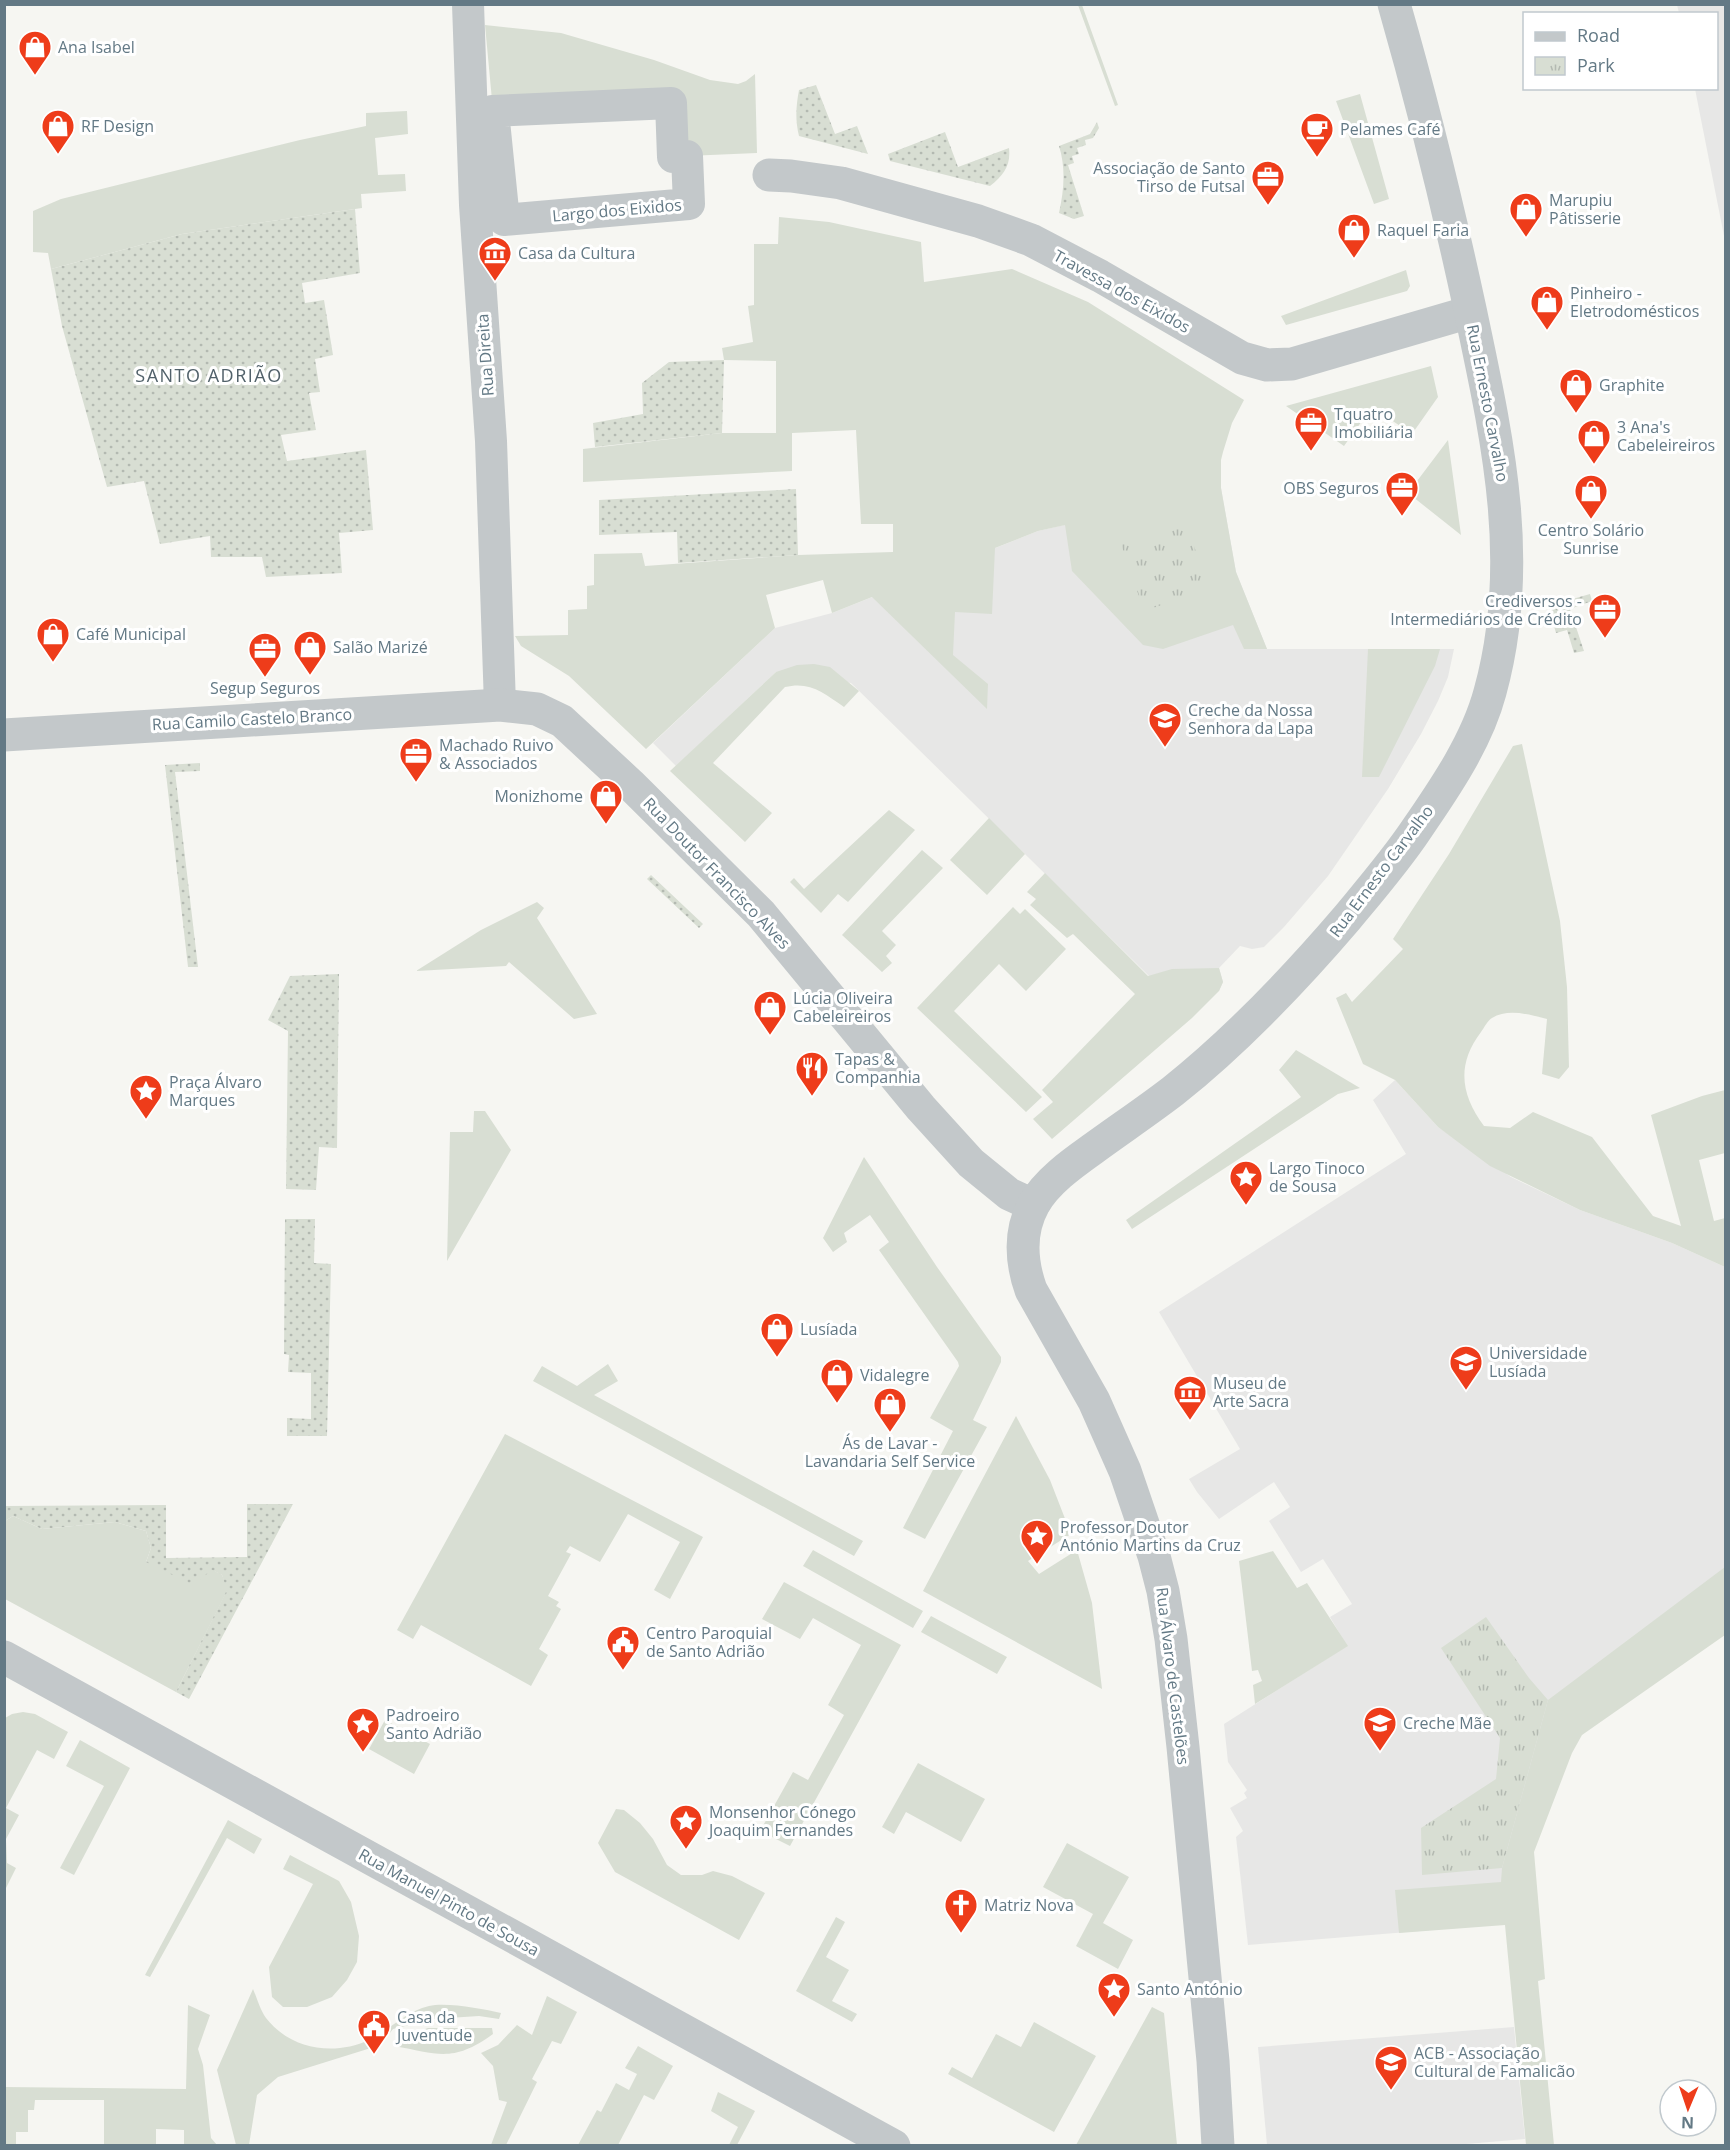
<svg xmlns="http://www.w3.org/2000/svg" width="1730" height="2150" font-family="'Open Sans',sans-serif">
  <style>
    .built { fill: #e7e7e6 }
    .grass { fill: #d8ded3 }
    .park { fill: url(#park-tufts) }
    .garden { fill: url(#garden-dots) }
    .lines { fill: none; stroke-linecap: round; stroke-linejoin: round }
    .pedestrian { stroke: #c3c8ca; stroke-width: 32 }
    .minor { stroke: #c3c8ca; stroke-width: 33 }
    .tertiary { stroke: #c3c8ca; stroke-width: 33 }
    .labels { text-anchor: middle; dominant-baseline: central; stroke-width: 6; stroke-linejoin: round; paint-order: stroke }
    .poi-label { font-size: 16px; fill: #637985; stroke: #fff; text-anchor: start }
    .street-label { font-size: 16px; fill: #637985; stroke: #fff }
    .neighbourhood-label { font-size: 18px; letter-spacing: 1.5px; fill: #51616a; stroke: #fff }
  </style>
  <defs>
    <pattern id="park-tufts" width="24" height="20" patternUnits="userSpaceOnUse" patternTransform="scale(1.5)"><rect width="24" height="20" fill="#d8ded3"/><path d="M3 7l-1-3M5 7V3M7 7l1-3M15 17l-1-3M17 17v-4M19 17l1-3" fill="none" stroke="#b3b9b1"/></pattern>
    <pattern id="garden-dots" width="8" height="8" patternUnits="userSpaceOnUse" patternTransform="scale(1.5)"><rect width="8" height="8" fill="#d8ded3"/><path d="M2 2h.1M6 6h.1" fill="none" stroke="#b3b9b1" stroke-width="1.8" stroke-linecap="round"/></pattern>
  </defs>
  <rect width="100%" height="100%" fill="#f6f6f2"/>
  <path class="built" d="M1677,5h48v236l-30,-152 21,-1v-74l-37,-1z
    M1221,488l15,84 31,77h187l-6,28 -10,24 -17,33 -33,55 -60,87 -44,51 -20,20 -12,2 -12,-3 -21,22 4,14 -4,9 -70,-15 -298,-293 -75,-11 -100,94 -23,-23 122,-115 57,-15 206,-82z
    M1395,1080l43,47 73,50 69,33 92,33 53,24v368l-138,38 -82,251 -257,21 -12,-108 7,-6 -13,-23 17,-10 -3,-5 3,-3 -19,-28 -4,-38 123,-78 -17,-29 22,-13 -29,-45 -22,13 -32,-51 21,-14 -16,-25 -55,37 -22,-27 -8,-13 51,-30 -81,-137 247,-158 -33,-54z
    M1514,2027l11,112 -82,7 -176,-1 -9,-98z"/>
  <path class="grass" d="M1078,5h4l36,100 -3,1z
    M485,25l76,8 93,27 56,20 28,4 8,-3 9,-7 2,79 -70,3 -16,-53 -178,8z
    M1360,94l29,105 -15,5 -38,-103z
    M407,111l1,23 -33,4 3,37 27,-1 1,17 -45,3 1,14 -180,26 -131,35 -3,-16 -15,-1v-41l28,-12 239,-59 66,-14v-13z
    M779,217l50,5 92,20 3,40 88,-13 76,33 156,98 -12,23 -9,29 -2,8v28l15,84 31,77h-23l-11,-24 -70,24 -20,-4 -71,-74 -7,-46 -27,6 -43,17 -3,66 -37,-2 -2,43 35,29 -1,25 -115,-112 -40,16 -9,-33 -57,15 9,33 -129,121 -77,-73 -48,-30 -6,-10 53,-1v-25l19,-1v-23l7,-1v-31l48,-1 3,13 153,-11 95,-3v-28h-32l-5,-94 -64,3v38l-209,11v-33l139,-16h54v-72l-52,-1 -2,-12 31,-6 -5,-36 6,-1v-61h24z
    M1406,270l4,16 -3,5 -121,34 -5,-9z
    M1431,366l7,31 -26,37 -40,-27 -28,39 -58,-40z
    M1448,440l13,95 -53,-42z
    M1368,649h72l-5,17 -56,111h-17z
    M814,664l16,3 29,24 -15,16c-20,-14 -34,-26 -59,-20l-72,76 59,50 -27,29 -75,-71 106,-99 21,-7z
    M1522,744l38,177 7,66 2,80 -10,12 -17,-5 5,-55c-16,-4 -39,-11 -55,-1 -4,2 -8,10 -11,14 -25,33 -20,63 3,94l26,2 23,-16 59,25 61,79 28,10 -30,-111 51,-19 23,-6v63l-26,7 15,61 11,-3v49l-53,-24 -92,-33 -90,-44 -52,-39 -43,-47 -32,-16 -27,-66 10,-5 6,9 51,-53 -10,-10 56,-85 64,-108z
    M889,810l26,20 -67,72 -10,-8 -17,19 -31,-31 4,-4 10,11z
    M989,818l36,36 -38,41 -37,-35z
    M922,850l21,18 -61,63 14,14 -10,11 6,7 -10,9 -40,-37z
    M1045,873l103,103 24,-7 47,-1 4,14 -4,9 -27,27 -140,121 -19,-20 20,-17 -11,-12 93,-96 -62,-60 -6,4 -37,-33 6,-6 -9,-7z
    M537,902l7,6 -7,10 60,96 -23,5 -65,-57 -3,4 -90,5 65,-41z
    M1013,907l7,7 5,-5 41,40 -40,42 -27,-27 -45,47 88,86 -16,15 -109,-104z
    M1296,1050l64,38 -22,6 -206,135 -6,-9 175,-123 -22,-27z
    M474,1111h11l26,39 -64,111 3,-129h23z
    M864,1157l73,110 64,90v5l-28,58 14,7 -62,112 -22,-11 50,-97 -23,-13 29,-52 -1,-4 -79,-112 10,-8 -19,-27 -26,18 3,9 -14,10 -10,-14z
    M608,1364l10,17 -24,14 269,146 -9,15 -321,-175 9,-15 35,20z
    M1016,1416l34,64 21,54 -43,27 11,13 38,-24 15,53 10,86 -179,-98z
    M505,1434l198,103 -33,62 -16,-9 26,-48 -52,-28 -28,48 -30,-16 -4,6 5,2 -23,42 11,6 -3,4 5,3 -22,40 9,6 -17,31 -110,-61 -8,14 -16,-9z
    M13,1516l29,13 73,-7 31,9 5,17 -5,14 67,8 9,5 6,14 -52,103 -171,-93v-78z
    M813,1550l110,61 -10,17 -110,-62z
    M1273,1551l24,37 10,-5 41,63 -93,58 -2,-19 9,-4 -4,-11 -6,1 -13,-110z
    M1725,1567v68l-143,100 -10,18 -38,99 11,127 -7,2 16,164h-28l-21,-220 -106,8 -4,-43 106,-8 1,-14 46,-168z
    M784,1582l117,63 -111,201 -30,-15 33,-59 15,8 36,-65 -16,-10 33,-60 -48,-27 -13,21 -38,-20z
    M931,1616l76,41 -10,17 -76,-42z
    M23,1712l12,2 33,18 -14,27 -17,-9 -31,58 13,7 -13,24 1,24 9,5 -11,22v-172l7,-4z
    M385,1720l45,24 -16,30 -45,-25z
    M80,1740l50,28 -56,107 -14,-7 44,-82 -38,-20z
    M918,1763l67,36 -24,43 -55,-30 -12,22 -12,-7z
    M616,1809l8,1 16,13 13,16 14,26 14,10h21l11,-4 19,5 33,17 -26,47 -124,-68 -17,-29z
    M228,1820l34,19 -8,15 -27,-16 -77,139 -5,-2z
    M1067,1843l62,34 -26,46 30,17 -15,29 -42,-23 17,-32 -50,-27z
    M290,1855l49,26 12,21 8,34 -2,26 -10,18 -15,17 -25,10h-24l-11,-10 -3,-30 44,-83 -30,-15z
    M836,1917l9,5 -19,35 23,13 -17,31 25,13 -5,8 -56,-31z
    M253,1989c4,9 7,21 13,29 25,32 68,38 103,22 21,-10 37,-29 60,-34 18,-4 54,3 72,7l-2,6 -20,-3 -46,3 -40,10 -8,10 -11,8 -96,30 -21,18 -8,50h-13l-19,-75z
    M547,1996l30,16 -16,32 -9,-3 -20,38 5,3 -31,63h-15l16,-43 -8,-2 -6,-34 -12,-13 17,-8 19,-20 15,10z
    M188,2005l22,10 -12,34 5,16 8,73 6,7h-33v-15l-28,-1v16h-52v-45h-69l-1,10h-6v22h-12v13h-11v-58l181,2z
    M1152,2007l12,6 13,132h-101z
    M1034,2022l62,34 -42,76 -106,-58 4,-7 20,11 24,-44 25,13z
    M428,2028h64l1,6c-40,29 -54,20 -99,12l13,-11z
    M638,2046l35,20 -19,34 -10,-5 -26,50h-40l19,-35 4,2 15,-29 13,7 8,-16 -12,-6z
    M718,2092l37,19 -18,34h-8l9,-18 -27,-16z"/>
  <path class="park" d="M1186,523l23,66 -65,22 -23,-67z
    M1486,1617l43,61 19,22 -46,168 -80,7 -1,-47 75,-49 4,-41 -59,-90z"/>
  <path class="garden" d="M816,85l19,49 22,-8 11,28 -69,-18c-4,-16 -3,-30 0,-46z
    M1097,122l2,6 -6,10 -8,2 1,5 -9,3 2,6 -7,2 2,7 -6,2 16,51 -10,3 -15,-6c5,-23 7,-45 0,-67l31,-12z
    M945,132l13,35 51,-19c2,17 -5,27 -19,38l-100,-25 -2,-7z
    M355,209l5,64 -58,10 3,20 19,-3 9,55 -18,4 5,33 -11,1 7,37 -35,5 6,26 79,-11 7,80 -34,3 3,40 -76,4 -4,-20h-51l-1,-21 -50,8 -16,-63 -37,6 -45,-161 -11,-57 131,-35z
    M724,360l-2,73 -127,14 -2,-24 50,-9 -1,-31 27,-21z
    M796,489l2,66 -120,8 -1,-31 -78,3v-35z
    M1590,594l2,7 -22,8 14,42 -10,2 -7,-23 -11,3 -8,-27z
    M200,763v8l-25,1 23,195h-10l-23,-202z
    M651,875l52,49 -4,4 -52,-49z
    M339,974l-2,174 -18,-1 -3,43 -30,-1 2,-158 -20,-11 22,-44z
    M285,1219h30l-1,44 17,1 -4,172h-40v-18l24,1v-46l-23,-1 1,-17 -5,-1z
    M247,1504h46l-104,195 -13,-7 51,-102 -5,-15 -10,-5 -19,15 -47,-23 5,-14 -5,-17 -31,-9 -73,7 -29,-13 -8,5v-15l161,-1v53l81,-1z"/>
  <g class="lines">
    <path class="pedestrian" d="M468,4l7,201 16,236 9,264
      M671,103l2,54 14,-1 2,48 -185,16 -11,-109z"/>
    <path class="minor" d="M769,175l22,1 50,7 137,38 53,19 69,36 142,82 25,7 25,-1 178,-52
      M4,735l496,-30 37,4 25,12 68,63 131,130 160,194 50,55 38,31 13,6 13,2
      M4,1657l890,489"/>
    <path class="tertiary" d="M1218,2146l-5,-85 -30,-314 -12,-108 -8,-48 -9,-35 -29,-85 -31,-70 -63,-111c-10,-28 -12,-59 3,-86 13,-23 39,-41 60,-56 26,-19 53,-37 79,-57 64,-51 121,-111 174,-173 24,-29 49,-58 69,-88 29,-42 61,-89 74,-138 36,-130 7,-255 -20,-383 -22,-102 -47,-204 -76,-305"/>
  </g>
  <defs>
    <g id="shop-pin" transform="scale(1.725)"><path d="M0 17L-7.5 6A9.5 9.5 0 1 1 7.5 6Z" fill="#ee3c1a" stroke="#fff"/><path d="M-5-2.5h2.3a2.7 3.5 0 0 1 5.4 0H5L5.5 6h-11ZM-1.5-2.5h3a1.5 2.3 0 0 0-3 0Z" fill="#fff"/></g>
    <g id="cafe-pin" transform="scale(1.725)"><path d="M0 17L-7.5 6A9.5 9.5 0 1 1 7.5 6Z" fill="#ee3c1a" stroke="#fff"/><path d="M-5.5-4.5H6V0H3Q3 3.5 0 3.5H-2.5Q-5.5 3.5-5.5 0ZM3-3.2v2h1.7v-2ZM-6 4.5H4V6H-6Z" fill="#fff"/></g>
    <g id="office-pin" transform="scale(1.725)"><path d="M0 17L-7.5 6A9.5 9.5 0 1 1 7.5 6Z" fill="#ee3c1a" stroke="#fff"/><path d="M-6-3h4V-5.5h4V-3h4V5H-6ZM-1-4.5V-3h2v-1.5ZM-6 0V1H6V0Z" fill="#fff"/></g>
    <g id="museum-pin" transform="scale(1.725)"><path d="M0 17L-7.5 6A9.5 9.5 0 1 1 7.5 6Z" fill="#ee3c1a" stroke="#fff"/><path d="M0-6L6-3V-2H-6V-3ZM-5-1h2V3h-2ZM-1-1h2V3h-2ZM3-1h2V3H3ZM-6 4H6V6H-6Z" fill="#fff"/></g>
    <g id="school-pin" transform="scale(1.725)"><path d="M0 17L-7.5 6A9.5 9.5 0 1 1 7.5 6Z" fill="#ee3c1a" stroke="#fff"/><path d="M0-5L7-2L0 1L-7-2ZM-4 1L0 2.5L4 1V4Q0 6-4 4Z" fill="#fff"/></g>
    <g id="restaurant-pin" transform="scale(1.725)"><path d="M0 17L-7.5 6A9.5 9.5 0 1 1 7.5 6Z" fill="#ee3c1a" stroke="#fff"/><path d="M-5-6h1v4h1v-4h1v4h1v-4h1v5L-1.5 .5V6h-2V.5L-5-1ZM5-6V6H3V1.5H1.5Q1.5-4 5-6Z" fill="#fff"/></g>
    <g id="sight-pin" transform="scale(1.725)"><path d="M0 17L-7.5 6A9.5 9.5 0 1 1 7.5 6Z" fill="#ee3c1a" stroke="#fff"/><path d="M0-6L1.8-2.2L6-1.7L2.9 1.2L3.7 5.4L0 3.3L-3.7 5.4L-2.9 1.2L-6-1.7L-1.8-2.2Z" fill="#fff"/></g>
    <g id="university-pin" transform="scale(1.725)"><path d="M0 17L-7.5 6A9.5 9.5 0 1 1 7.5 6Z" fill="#ee3c1a" stroke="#fff"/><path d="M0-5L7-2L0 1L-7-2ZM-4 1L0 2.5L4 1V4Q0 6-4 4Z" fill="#fff"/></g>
    <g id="civic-pin" transform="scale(1.725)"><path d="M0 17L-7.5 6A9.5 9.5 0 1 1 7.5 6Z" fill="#ee3c1a" stroke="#fff"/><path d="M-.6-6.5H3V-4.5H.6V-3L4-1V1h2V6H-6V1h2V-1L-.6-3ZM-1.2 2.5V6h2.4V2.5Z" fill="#fff"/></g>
    <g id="church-pin" transform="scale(1.725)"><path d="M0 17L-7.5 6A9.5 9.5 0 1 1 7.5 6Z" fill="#ee3c1a" stroke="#fff"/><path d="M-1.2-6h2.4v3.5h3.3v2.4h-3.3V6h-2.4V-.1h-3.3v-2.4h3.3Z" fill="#fff"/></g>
  </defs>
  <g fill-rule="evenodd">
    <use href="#shop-pin" x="35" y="47"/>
    <use href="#shop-pin" x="58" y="126"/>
    <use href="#cafe-pin" x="1317" y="129"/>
    <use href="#office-pin" x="1268" y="177"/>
    <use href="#shop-pin" x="1526" y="209"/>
    <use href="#shop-pin" x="1354" y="230"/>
    <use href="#museum-pin" x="495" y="253"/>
    <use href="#shop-pin" x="1547" y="302"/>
    <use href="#shop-pin" x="1576" y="385"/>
    <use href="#office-pin" x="1311" y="423"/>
    <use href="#shop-pin" x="1594" y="436"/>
    <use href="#office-pin" x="1402" y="488"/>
    <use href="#shop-pin" x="1591" y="491"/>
    <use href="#office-pin" x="1605" y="610"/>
    <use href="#shop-pin" x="53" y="634"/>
    <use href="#shop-pin" x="310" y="647"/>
    <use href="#office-pin" x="265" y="649"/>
    <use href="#school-pin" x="1165" y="719"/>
    <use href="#office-pin" x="416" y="754"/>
    <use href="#shop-pin" x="606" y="796"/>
    <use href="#shop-pin" x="770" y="1007"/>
    <use href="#restaurant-pin" x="812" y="1068"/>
    <use href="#sight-pin" x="146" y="1091"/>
    <use href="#sight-pin" x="1246" y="1177"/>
    <use href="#shop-pin" x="777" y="1329"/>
    <use href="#university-pin" x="1466" y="1362"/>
    <use href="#shop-pin" x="837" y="1375"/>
    <use href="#museum-pin" x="1190" y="1392"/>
    <use href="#shop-pin" x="890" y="1404"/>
    <use href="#sight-pin" x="1037" y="1536"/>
    <use href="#civic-pin" x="623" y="1642"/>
    <use href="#school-pin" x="1380" y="1723"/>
    <use href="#sight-pin" x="363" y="1724"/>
    <use href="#sight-pin" x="686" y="1821"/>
    <use href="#church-pin" x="961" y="1905"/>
    <use href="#sight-pin" x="1114" y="1989"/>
    <use href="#civic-pin" x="374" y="2026"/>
    <use href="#school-pin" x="1391" y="2062"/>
  </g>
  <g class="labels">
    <g class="poi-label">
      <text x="58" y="47">Ana Isabel</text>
      <text x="81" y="126">RF Design</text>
      <text x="1340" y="129">Pelames Café</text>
      <text x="1245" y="168" text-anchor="end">Associação de Santo<tspan x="1245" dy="18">Tirso de Futsal</tspan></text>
      <text x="1549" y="200">Marupiu<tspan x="1549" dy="18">Pâtisserie</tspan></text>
      <text x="1377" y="230">Raquel Faria</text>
      <text x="518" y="253">Casa da Cultura</text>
      <text x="1570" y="293">Pinheiro -<tspan x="1570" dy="18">Eletrodomésticos</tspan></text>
      <text x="1599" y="385">Graphite</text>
      <text x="1334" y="414">Tquatro<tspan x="1334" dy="18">Imobiliária</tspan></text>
      <text x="1617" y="427">3 Ana's<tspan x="1617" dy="18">Cabeleireiros</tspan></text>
      <text x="1379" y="488" text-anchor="end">OBS Seguros</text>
      <text x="1591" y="530" text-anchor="middle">Centro Solário<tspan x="1591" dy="18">Sunrise</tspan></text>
      <text x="1582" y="601" text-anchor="end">Crediversos -<tspan x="1582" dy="18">Intermediários de Crédito</tspan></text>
      <text x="76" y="634">Café Municipal</text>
      <text x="333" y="647">Salão Marizé</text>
      <text x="265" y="688" text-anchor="middle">Segup Seguros</text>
      <text x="1188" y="710">Creche da Nossa<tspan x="1188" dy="18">Senhora da Lapa</tspan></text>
      <text x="439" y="745">Machado Ruivo<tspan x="439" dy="18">&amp; Associados</tspan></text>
      <text x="583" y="796" text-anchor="end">Monizhome</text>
      <text x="793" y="998">Lúcia Oliveira<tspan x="793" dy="18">Cabeleireiros</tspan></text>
      <text x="835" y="1059">Tapas &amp;<tspan x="835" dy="18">Companhia</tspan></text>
      <text x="169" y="1082">Praça Álvaro<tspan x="169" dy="18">Marques</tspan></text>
      <text x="1269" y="1168">Largo Tinoco<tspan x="1269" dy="18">de Sousa</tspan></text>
      <text x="800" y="1329">Lusíada</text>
      <text x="1489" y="1353">Universidade<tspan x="1489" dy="18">Lusíada</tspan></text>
      <text x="860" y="1375">Vidalegre</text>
      <text x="1213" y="1383">Museu de<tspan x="1213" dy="18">Arte Sacra</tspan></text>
      <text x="890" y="1443" text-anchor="middle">Ás de Lavar -<tspan x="890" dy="18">Lavandaria Self Service</tspan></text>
      <text x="1060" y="1527">Professor Doutor<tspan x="1060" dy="18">António Martins da Cruz</tspan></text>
      <text x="646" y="1633">Centro Paroquial<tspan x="646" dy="18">de Santo Adrião</tspan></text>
      <text x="386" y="1715">Padroeiro<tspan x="386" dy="18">Santo Adrião</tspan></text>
      <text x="1403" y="1723">Creche Mãe</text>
      <text x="709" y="1812">Monsenhor Cónego<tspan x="709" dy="18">Joaquim Fernandes</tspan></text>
      <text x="984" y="1905">Matriz Nova</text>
      <text x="1137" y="1989">Santo António</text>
      <text x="397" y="2017">Casa da<tspan x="397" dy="18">Juventude</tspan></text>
      <text x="1414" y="2053">ACB - Associação<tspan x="1414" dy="18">Cultural de Famalicão</tspan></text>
    </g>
    <g class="street-label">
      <text transform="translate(617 210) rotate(-5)">Largo dos Eixidos</text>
      <text transform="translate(1122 291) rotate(29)">Travessa dos Eixidos</text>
      <text transform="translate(485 355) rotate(-94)">Rua Direita</text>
      <text transform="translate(1488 403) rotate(79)">Rua Ernesto Carvalho</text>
      <text transform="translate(252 719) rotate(-3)">Rua Camilo Castelo Branco</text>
      <text transform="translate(1381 871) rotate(-53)">Rua Ernesto Carvalho</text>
      <text transform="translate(717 873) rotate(46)">Rua Doutor Francisco Alves</text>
      <text transform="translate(1173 1676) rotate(83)">Rua Álvaro de Castelões</text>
      <text transform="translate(449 1902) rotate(29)">Rua Manuel Pinto de Sousa</text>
    </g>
    <g class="neighbourhood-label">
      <text x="209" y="375">SANTO ADRIÃO</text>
    </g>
  </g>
  <rect width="1730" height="2150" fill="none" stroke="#637985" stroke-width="12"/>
  <rect x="1523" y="12" width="195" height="78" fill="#ffffff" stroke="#c1c9ce" stroke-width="1.5"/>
  <rect x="1535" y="32" width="30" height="9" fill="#c3c8ca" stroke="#c1c9ce" stroke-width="1.5"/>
  <text x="1577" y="42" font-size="18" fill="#637985">Road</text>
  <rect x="1535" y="57" width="30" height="18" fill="url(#park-tufts)" stroke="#c1c9ce" stroke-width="1.5"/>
  <text x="1577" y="72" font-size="18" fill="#637985">Park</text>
  <g transform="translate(1688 2108) rotate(182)"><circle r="28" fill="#ffffff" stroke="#c1c9ce" stroke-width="1.5"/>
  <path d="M0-4.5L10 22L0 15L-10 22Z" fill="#ee3c1a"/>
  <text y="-9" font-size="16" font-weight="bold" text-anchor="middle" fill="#637985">N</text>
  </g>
</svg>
